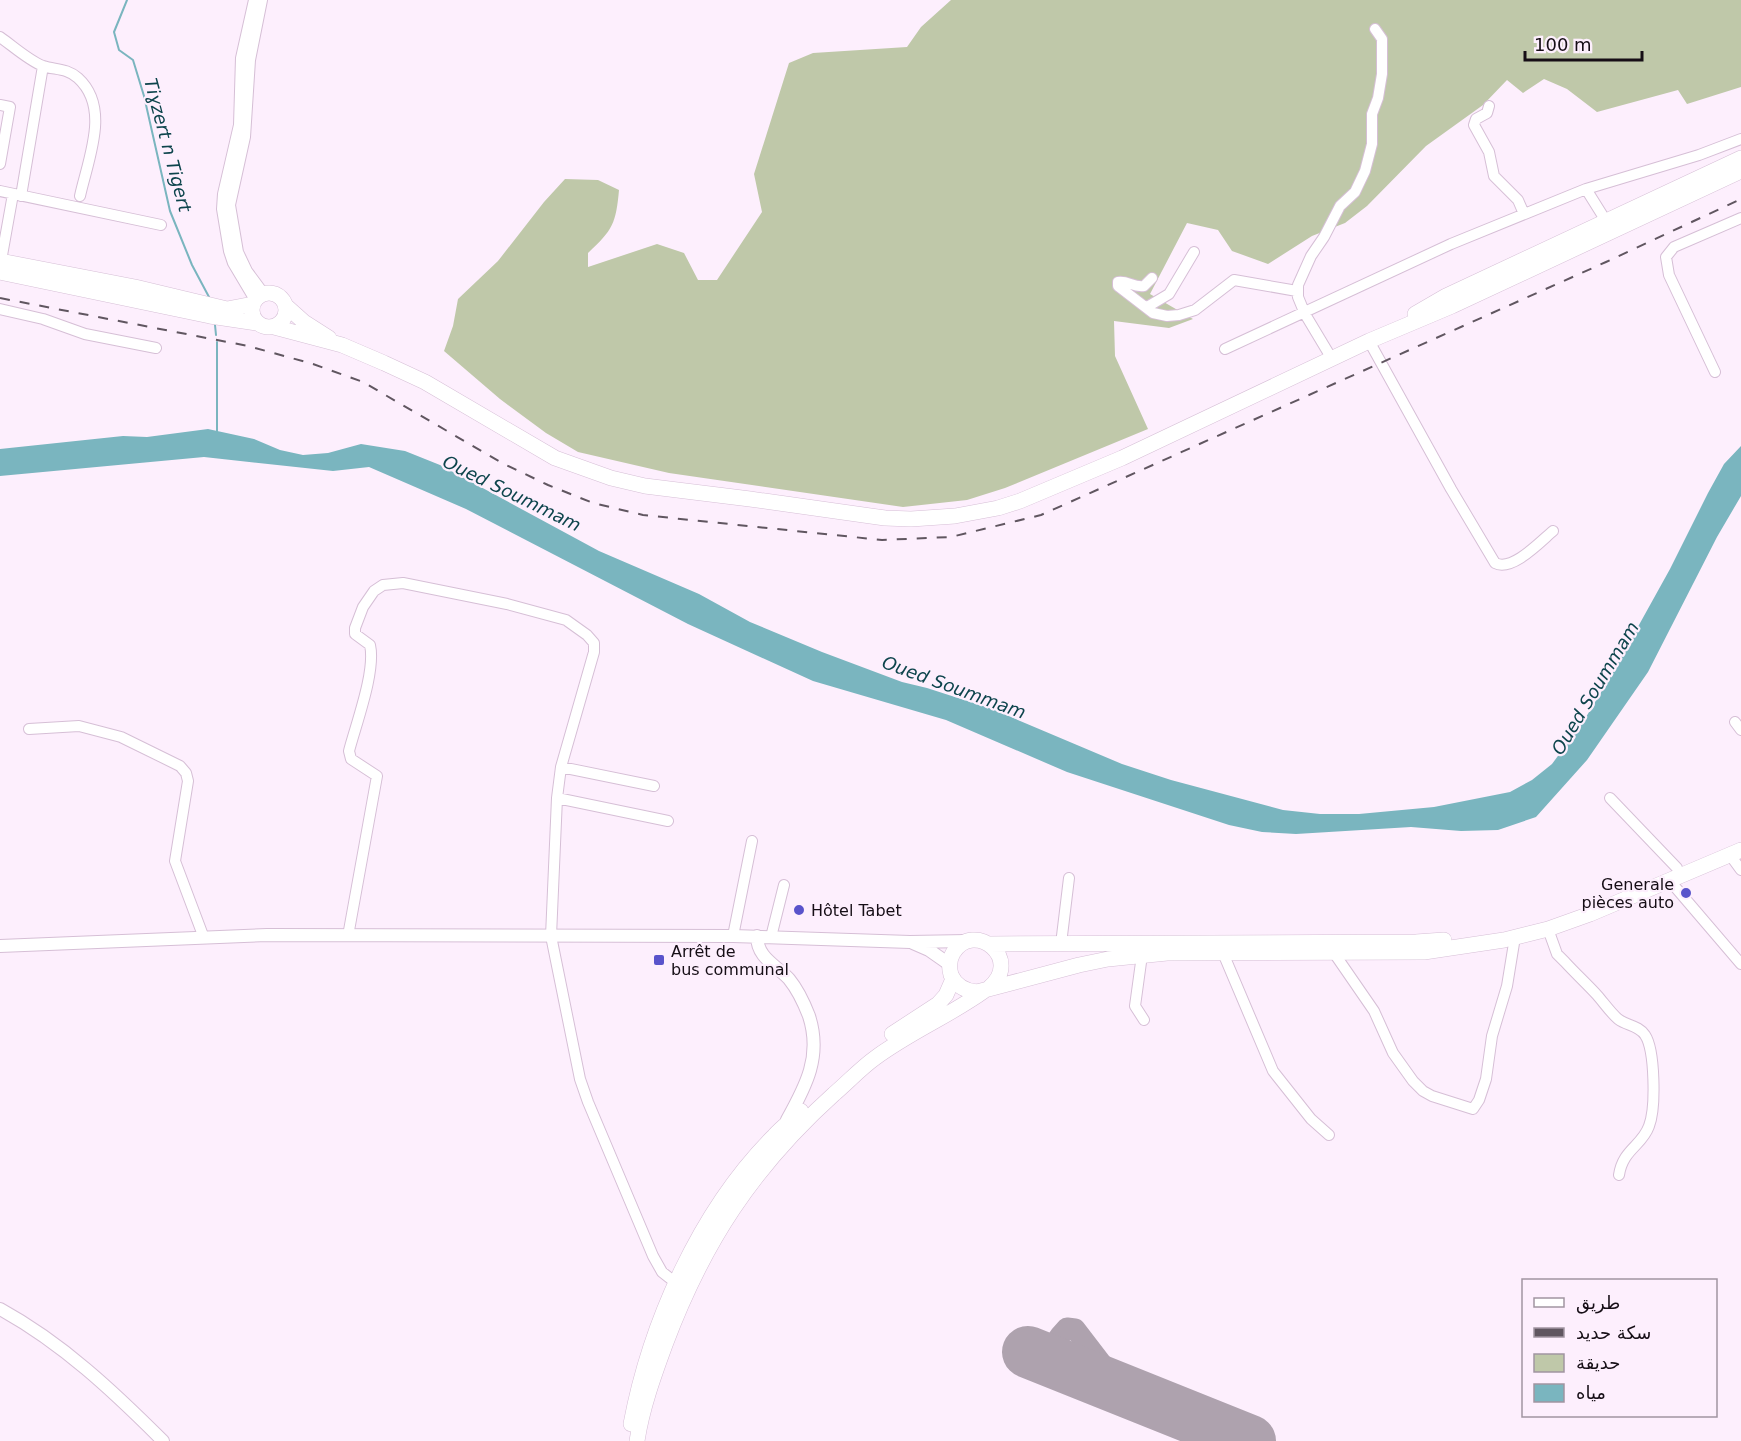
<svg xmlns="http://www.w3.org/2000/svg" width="1741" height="1441" font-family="'DejaVu Sans',Cairo,sans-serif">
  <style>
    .green { fill: #bfc8a9 }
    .water { fill: #7ab5bf }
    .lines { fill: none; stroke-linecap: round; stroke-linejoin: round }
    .stream { stroke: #7ab5bf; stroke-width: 2 }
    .taxiway { stroke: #aea2ae; stroke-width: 21 }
    .runway { stroke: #aea2ae; stroke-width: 52 }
    .minor-casing { stroke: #d6bfd6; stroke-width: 12 }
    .major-casing { stroke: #d6bfd6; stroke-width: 14 }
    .highway-casing { stroke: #d6bfd6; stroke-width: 16 }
    .minor { stroke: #fff; stroke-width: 10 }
    .major { stroke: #fff; stroke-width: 12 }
    .highway { stroke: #fff; stroke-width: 15 }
    .rail { stroke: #605660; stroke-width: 2; stroke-dasharray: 10 10; stroke-linecap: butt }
    .poi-dot { fill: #5953cb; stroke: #fdeffd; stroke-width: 2 }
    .labels { text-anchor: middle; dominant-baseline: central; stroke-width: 4.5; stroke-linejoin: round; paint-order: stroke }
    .poi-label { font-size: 16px; fill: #160e16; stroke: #fdeffd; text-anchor: start }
    .water-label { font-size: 18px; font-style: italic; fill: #0d444c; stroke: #fdeffd }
  </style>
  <rect width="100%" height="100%" fill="#fdeffd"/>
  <path class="green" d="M951,0h790v87l-54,17 -9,-14 -81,22 -30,-23 -23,-10 -21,14 -16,-13 -24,25 -57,41 -59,60 -22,17 -33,13 -44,28 -36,-13 -14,-21 -31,-7 -37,71 43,25 -24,9 -55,-7 1,35 33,73 -143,59 -38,12 -64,7 -234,-34 -91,-21 -32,-19 -46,-34 -56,-48 9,-25 5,-27 40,-38 46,-59 21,-23 33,1 21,10c-3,33 -6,40 -31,63v14l69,-23 27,9 14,27h19l45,-68 -8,-38 35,-111 24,-10 94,-6 14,-20z"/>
  <path class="water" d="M208,429l46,10 26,11 23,5 25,-2 33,-9 44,7 35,14 159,86 100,43 51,28 72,30 80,30 25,6 65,21 130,55 49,16 112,30 37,4h39l75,-7 76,-15 22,-12 20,-16 31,-42 26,-43 61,-110 38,-76 16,-29 17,-18v50l-24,41 -69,135 -61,88 -51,57 -38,13 -37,1 -50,-4 -115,7 -34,-2 -33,-7 -162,-53 -121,-52 -133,-39 -125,-57 -222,-115 -97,-42 -36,4 -129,-14 -204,19v-27l123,-13 24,1z"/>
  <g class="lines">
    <path class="stream" d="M127,0l-13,32 5,18 14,10 11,36 26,115 22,54 17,32
      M215,325l1,10
      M217,342v90"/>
    <path class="taxiway" d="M1048,1360c3,-13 9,-22 19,-32l8,1 46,60"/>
    <path class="runway" d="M1028,1352l222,89"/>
    <g class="minor-casing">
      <path id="minor" d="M254,0l-13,58 -2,67 -16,69 -1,15 7,42 4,12 22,37
        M262,0l-12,60 -5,77 -15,68 8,47 9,19 17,23
        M0,37c13,9 28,23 43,29 12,4 24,2 35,12 33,30 10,81 2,118
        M0,105l10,2 -10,57
        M1489,106l-2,7 -11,6 -2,6 15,27 5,24 24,24 6,14
        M1586,189l20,32
        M0,191l161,34
        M21,196l22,-130
        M1,261l12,-67
        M1152,278l-8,8c-10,2 -17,-6 -26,-4v4l35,27 14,3 12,-1 16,-5 39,-30 63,11
        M1147,307l22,-13 25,-42
        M0,309l43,10 42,15 71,14
        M1369,341l82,148 44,74c17,9 45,-21 58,-32
        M1225,349l226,-105 135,-55 113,-34 42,-16
        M1332,359l-27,-45 -7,-17v-12l13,-29 13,-19 16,-31 15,-14 10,-21 7,-27v-30l6,-16 4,-24v-35l-7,-10
        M1715,372l-46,-97 -3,-18 8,-10 67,-29
        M1735,722l6,8
        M29,729l50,-3 42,11 59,29 6,7 2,8 -13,80 29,77
        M561,767l93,19
        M557,798l111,23
        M1610,798l67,70
        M1730,855l11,15
        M1670,881l71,83
        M1548,929l9,25 8,8c10,11 22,22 32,33 7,8 13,17 21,24 9,7 20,6 27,16 10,15 11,73 4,91 -7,20 -26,23 -30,49
        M348,936l29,-160 -26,-17 -2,-8c7,-27 27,-80 21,-106l-15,-11v-6l8,-21 11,-16 9,-6 20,-2 104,21 59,16 21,15 7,8v9l-33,115 -4,31 -6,138 29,143 8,23 65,154 9,16 14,11
        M733,936l19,-95
        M771,937l13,-52
        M1061,944l8,-66
        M1223,953l50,118 38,48 18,16
        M1334,953l40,58 19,42 20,28 10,10 9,5 41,13 6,-9 7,-21 6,-43 15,-50 8,-49
        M1142,955l-7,51 9,14"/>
    </g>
    <g class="major-casing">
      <path id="major" d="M757,936c0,22 19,29 32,43 9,11 15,24 20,37 13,40 -3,70 -22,104
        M913,943l16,7 20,14
        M0,946l267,-11 466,1 177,6 57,-1
        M0,1309c62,34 113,82 163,132"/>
    </g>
    <g class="highway-casing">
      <path id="highway" d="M0,261l135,26 92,22 26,-5
        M0,272l210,44 47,7
        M252 310a17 17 0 1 1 34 0a17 17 0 1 1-34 0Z
        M285,305l19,17 25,16
        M1415,314l31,-18 295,-138
        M274,327l68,18 42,18 41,19 130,76 56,20 34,8 105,13 135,19 26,1 44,-3 43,-8 22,-7 102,-43 247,-117 83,-35 289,-135
        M989,944l427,-2 28,-2
        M989,988c35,-29 -15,-69 -36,-35 -4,7 -4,15 -2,22 5,11 15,16 26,17l102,-27 29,-6 59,-6 257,-1 80,-12 44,-11 42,-15 151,-64
        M892,1034l46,-30 8,-9 7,-16
        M631,1424c19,-101 69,-214 143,-288 8,-9 18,-16 27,-25
        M637,1441c5,-33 17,-66 28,-96 38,-102 88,-178 169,-251 14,-12 27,-26 41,-36 35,-26 74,-42 109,-67"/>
    </g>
    <use href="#minor" class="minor"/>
    <use href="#major" class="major"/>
    <use href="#highway" class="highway"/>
    <path class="rail" d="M0,298l248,48 65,18 50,18 139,81 46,22 45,18 50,12 239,25 69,-3 90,-22 565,-253 135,-63"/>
  </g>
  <g class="poi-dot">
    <circle cx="1686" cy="893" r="6"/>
    <circle cx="799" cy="910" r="6"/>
    <rect x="653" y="954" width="12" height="12" rx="3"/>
  </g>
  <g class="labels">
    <g class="poi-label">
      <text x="1674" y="884" text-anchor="end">Generale<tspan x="1674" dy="18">pièces auto</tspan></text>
      <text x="811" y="910">Hôtel Tabet</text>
      <text x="671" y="951">Arrêt de<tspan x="671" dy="18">bus communal</tspan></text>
    </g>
    <g class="water-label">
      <text transform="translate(168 145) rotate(75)">Tiɣzert n Tigert</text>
      <text transform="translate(512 493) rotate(26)">Oued Soummam</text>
      <text transform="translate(954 687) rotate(20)">Oued Soummam</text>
      <text transform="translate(1595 688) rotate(-59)">Oued Soummam</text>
    </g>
  </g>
  <rect x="1522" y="1279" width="195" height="138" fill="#fdeffd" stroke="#a195a1" stroke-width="1.5"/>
  <rect x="1534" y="1298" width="30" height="9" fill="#ffffff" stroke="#a195a1" stroke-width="1.5"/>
  <text x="1576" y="1309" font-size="18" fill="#160e16">طريق</text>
  <rect x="1534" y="1328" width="30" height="9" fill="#605660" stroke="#a195a1" stroke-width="1.5"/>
  <text x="1576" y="1339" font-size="18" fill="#160e16">سكة حديد</text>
  <rect x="1534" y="1354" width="30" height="18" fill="#bfc8a9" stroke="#a195a1" stroke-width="1.5"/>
  <text x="1576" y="1369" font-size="18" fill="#160e16">حديقة</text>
  <rect x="1534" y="1384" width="30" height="18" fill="#7ab5bf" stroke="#a195a1" stroke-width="1.5"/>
  <text x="1576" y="1399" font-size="18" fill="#160e16">مياه</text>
  <path d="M1525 51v9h117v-9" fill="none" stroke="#160e16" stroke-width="3"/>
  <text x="1534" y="51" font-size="18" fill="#160e16" stroke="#fdeffd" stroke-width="4.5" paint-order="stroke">100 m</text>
</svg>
